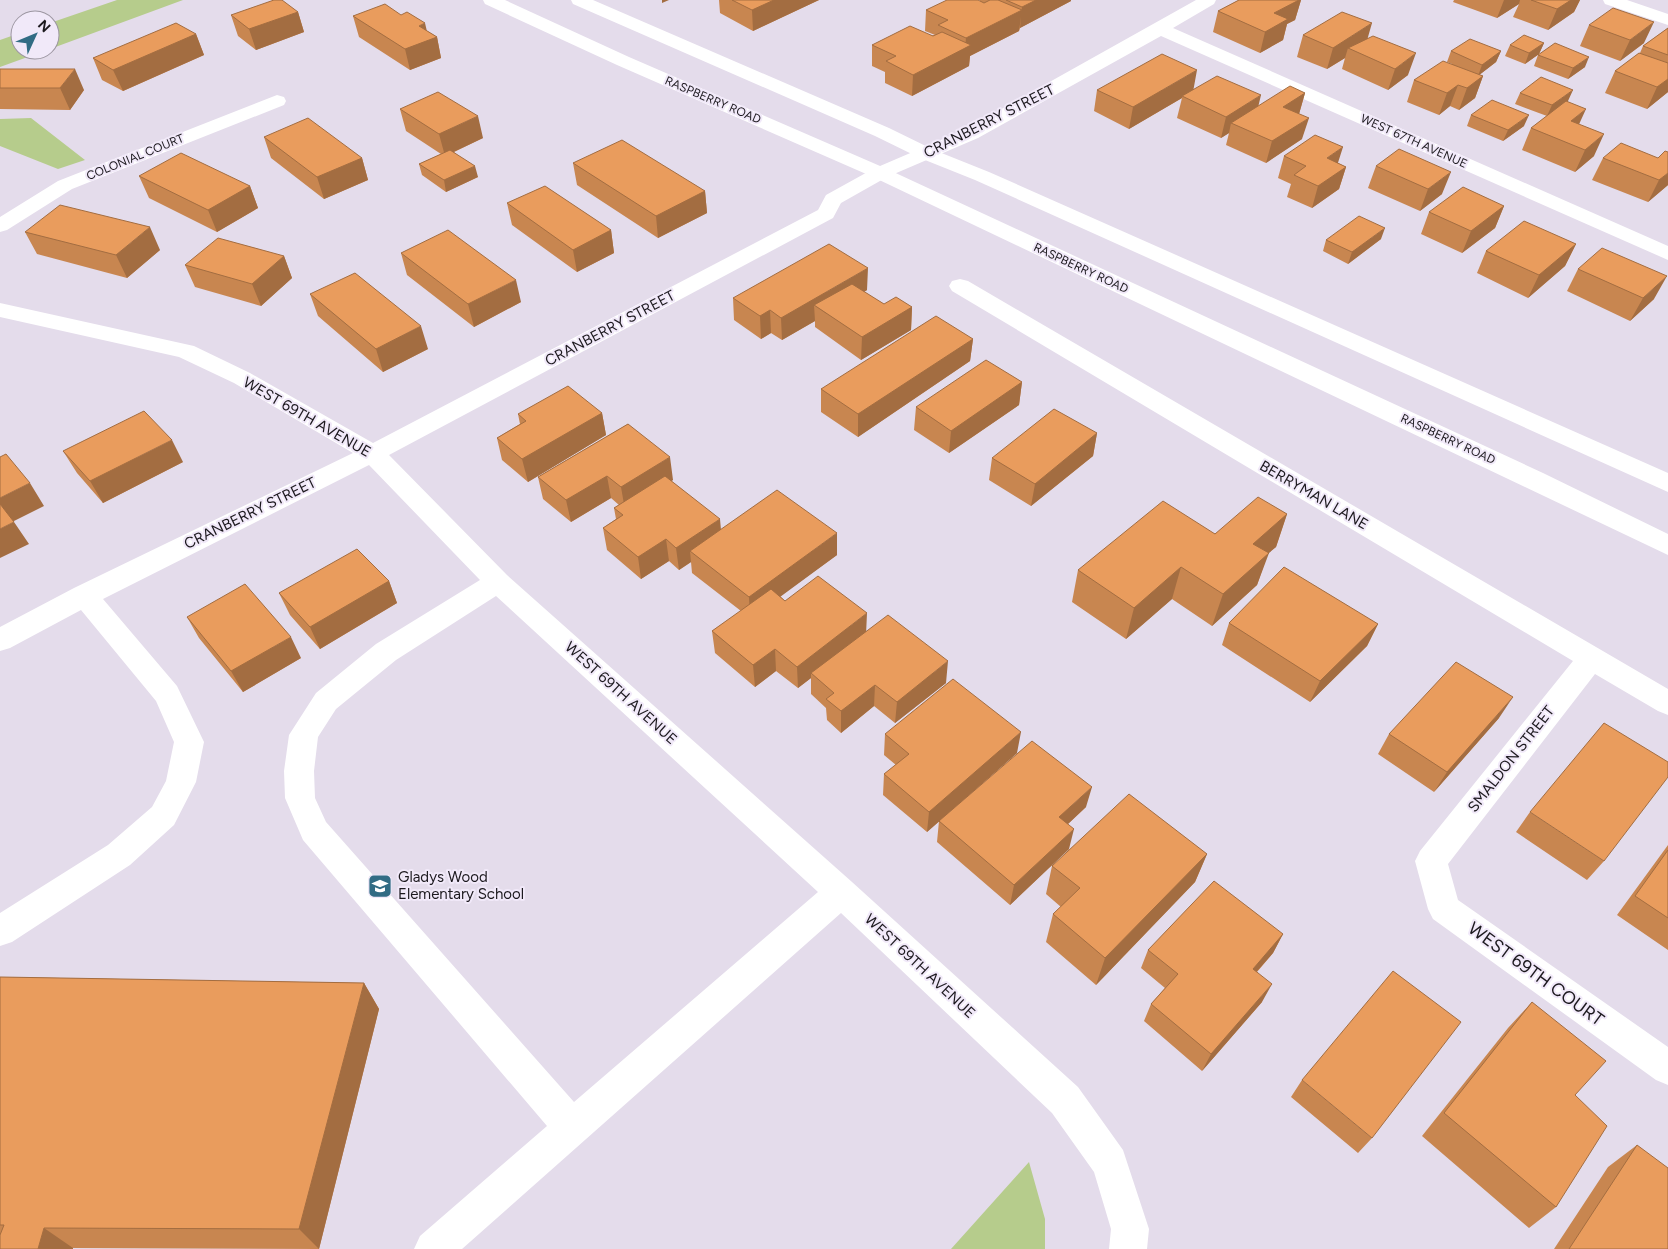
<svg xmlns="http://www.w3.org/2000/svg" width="1668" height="1249" font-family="Figtree,sans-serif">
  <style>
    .green { fill: #b6cc8c }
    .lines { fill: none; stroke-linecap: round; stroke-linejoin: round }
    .minor { fill: #fff; fill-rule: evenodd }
    .major { fill: #fff; fill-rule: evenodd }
    .wall { fill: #c88650 }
    .shaded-wall { fill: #a36d41 }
    .building { fill: #e99c5d; stroke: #a36d41 }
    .labels { text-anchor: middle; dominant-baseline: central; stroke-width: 4; stroke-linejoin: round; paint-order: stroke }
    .far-street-label { font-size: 12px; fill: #1c191e; stroke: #f1e9f9 }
    .street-label { font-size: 15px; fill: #1c191e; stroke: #f1e9f9 }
    .poi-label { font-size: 15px; fill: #1c191e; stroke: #f1e9f9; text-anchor: start }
    .near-street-label { font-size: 18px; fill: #1c191e; stroke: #f1e9f9 }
  </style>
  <rect width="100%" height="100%" fill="#e4dceb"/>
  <path class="green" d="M117,0h66l-133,49v-26z
    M20,33v17h27l-47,17v-27z
    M31,118l54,42 -27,9 -58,-23v-27z
    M1029,1162l16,57v30h-94z"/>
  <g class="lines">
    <path class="minor" d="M1196,0h20l-2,4 -41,24 495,218v14l-507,-224 -183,102 -91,39 -46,26 -8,15 -444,237 118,120 345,307 226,205 45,63 26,79 -2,20h-38l2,-20 -17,-57 -42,-59 -211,-200 -379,336h-48l6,-13 127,-110 -244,-286 -18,-42 -1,-27 5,-36 27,-42 60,-49 104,-64 -111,-115 -266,134 74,87 27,56 -8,40 -22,43 -44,40 -118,77 -12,4v-33l108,-68 44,-38 14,-26 8,-39 -18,-41 -75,-91 -71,38 -10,3v-24l74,-39 279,-135 -119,-70 -55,-26 -179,-40v-14l194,43 56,27 123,70 445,-233 8,-15 47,-26 91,-39zM496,596l322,296 -244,210 -248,-280 -11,-24 -1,-27 4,-34 18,-28 60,-49z
      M1603,0h24l41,14v11l-63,-21z
      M277,95l7,2 2,4 -2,4 -212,84 -65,41 -7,2v-15l58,-36z
      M960,279l8,2 700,408v26l-10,-4 -63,-37 -147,190 10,36 210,147v38l-12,-5 -223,-161 -5,-10 -13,-48 5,-10 153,-190 -621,-370 -3,-5 3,-5z"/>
    <path class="major" d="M483,0h22l124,57 258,112 656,304 125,61v21l-795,-378 -256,-112 -132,-61z
      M571,0h22l296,128 45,22 55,22 679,301v19l-693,-312 -55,-22 -45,-22 -302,-132z"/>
  </g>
  <path class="wall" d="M719,0h100l-66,31 -33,-18z
    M980,0h91v1l-51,27 -1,3 -49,25 -1,10 -57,30 -27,-13v-11l-13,-6v-21l63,-10 -10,-4 1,-21 54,-9z
    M1239,0h62l-6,20 -8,4 -4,16 -23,13 -47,-21 5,-21z
    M1454,0h126l-6,12 -26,18 -35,-13 6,-13 -22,14 -44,-16z
    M298,12l6,20 -48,18 -18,-14 -7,-21z
    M401,15l36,22 4,21 -31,12 -51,-33 -6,-21z
    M1589,25l55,18 -24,18 -40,-15z
    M1668,28v64l-21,17 -42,-16 10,-22 25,-18 3,-7z
    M196,34l8,21 -81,36 -21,-11 -9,-22z
    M1303,35l65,3 40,37 -20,15 -46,-21 3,-11 -18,11 -30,-12z
    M1544,43l-5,11 -14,10 -20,-8 5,-11z
    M1451,51h50l-5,11 -17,13 4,1 -8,22 -16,12 -9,-4 -11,9 -32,-13 7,-22 38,-16 -5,-2z
    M1538,55l47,12 -17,12 -34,-13z
    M0,69l84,21 -14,20 -70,-1z
    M1097,90h96l65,16 47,-13 -6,21 3,25 -36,24 -40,-18 3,-12 -8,5 -44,-20 5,-20 -53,31 -35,-18z
    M1520,93l48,8 -1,1 12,23 15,31 -19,16 -53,-22 9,-22 16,-12 -32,-12z
    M400,109l83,29 -29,14 24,25 -32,15 -24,-17 -3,-11 22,-10 -35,-23z
    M1471,115l53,11 -21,15 -36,-15z
    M264,137l98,21 6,22 -44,19 -53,-41z
    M1284,156l54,7 8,4 -7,22 -27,19 -25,-11 4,-13 -13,-6z
    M1603,158h55l10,27 -20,17 -56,-22z
    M573,163l132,28 2,22 -49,25 -81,-53z
    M1376,166l66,28 -22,17 -52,-23z
    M139,176l111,10 8,22 -41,24 -68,-34z
    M507,203l104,27 3,23 -37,19 -65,-47z
    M1504,206l-9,22 -33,25 -41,-19 8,-22z
    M25,232l135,18 -33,28 -90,-24z
    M1381,239l-33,25 -25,-13 3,-11z
    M1576,244l-11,22 -37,32 -51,-25 9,-22z
    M401,253l120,49 -47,25 -67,-52z
    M284,256l8,22 -31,28 -66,-19 -10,-22z
    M1578,269l76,30 -24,22 -63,-30z
    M867,290l-3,2 20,12 28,3 -1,23 -50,30 -46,-33v-6l-33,19 -11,-7 -10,6 -27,-19 -1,-22z
    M310,294l118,55 -45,23 -65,-56z
    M973,339l-3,22 -112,76 -37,-25v-23z
    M1022,382l-3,23 -70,48 -35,-23 2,-23z
    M602,413l4,22 -78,47 -26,-22 -5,-22 23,-14 -2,-10z
    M628,424l45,56 -2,1 50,49 116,25 -57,41 5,5 81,30 80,52 -51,40 -21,-17 -33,27 -14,-13 -1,-12 -15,-14v-16l-13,10 -22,-17 -21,16 -40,-34 -3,-22 29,-20 -49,-38 -1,-11 -12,8 -10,-9 -28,18 -34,-29 -4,-22 13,-9 -2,-11 5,-3 -8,-7 -40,24 -28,-23 -5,-22z
    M1097,433l-4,23 -62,50 -42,-26 3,-22z
    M63,451l120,11 -80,41 -26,-30z
    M1287,514l-11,33 -8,6 -11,32 -45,41 -40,-27 -46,40 -54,-37 6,-32z
    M389,581l8,22 -77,46 -30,-34 -11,-22z
    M187,617l114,41 -58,34 -44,-54z
    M1229,623l149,1 -11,22 -57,56 -88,-57z
    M1499,718l-65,74 -56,-38 11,-20z
    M885,734l132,19 -90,79 -44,-37 1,-21 12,-9 -12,-10z
    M1086,807l-18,17 1,25 -59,56 -73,-63 2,-21z
    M1530,812l74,49 -17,19 -71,-48z
    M1668,845v105l-51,-35z
    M1207,854l-12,28 -99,103 -50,-43 7,-28 8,-7 -15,-13 6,-28z
    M1283,934l-10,19 -16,19 5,30 -60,69 -58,-50 7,-17 14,-16 -24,-20 7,-18z
    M0,977l364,6 15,26 -60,240 -246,-1v1h-73z
    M1532,1002l43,93 -19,112 -27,21 -107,-92 86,-108z
    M1302,1080l70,58 -14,15 -67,-56z
    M1637,1145l31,104h-114l54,-82z"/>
  <path class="shaded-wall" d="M662,0h7l-7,3z
    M774,0h45l-66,31 -1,-21z
    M1036,0h35v1l-51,27 2,-21z
    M1299,0h2l-6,20 -8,4 -4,16 -23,13 5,-21 9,-19z
    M1504,0h16l-1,4 -22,14z
    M1571,0h9l-6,12 -26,18 9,-21z
    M1022,10l-3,21 -49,25 -1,10 -57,30 1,-21 52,-27 1,-10z
    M298,12l6,20 -48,18 -7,-21z
    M1654,22l-10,21 -24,18 10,-21z
    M425,23l4,17 8,-3 4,21 -31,12 -5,-21 14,-23z
    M1372,23l-6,21 -18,4 -3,10 -18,11 6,-21z
    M196,34l8,21 -81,36 -10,-21z
    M1544,43l-5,11 -14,10 4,-11z
    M1501,51l-5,11 -18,14 4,-11z
    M1416,53l-8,22 -20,15 7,-21z
    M1589,57l-4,10 -17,12 5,-11z
    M75,69l9,21 -14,20 -10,-22z
    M1197,70l-4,22 -11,4v2l-53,31 4,-22z
    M1483,76l-8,22 -16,12 8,-22z
    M1668,79v13l-21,17 10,-22z
    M1458,85l-8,21 -11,9 8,-22z
    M1573,90l-5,11 -21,15 5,-11z
    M1305,93l-6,21 -16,-7z
    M1261,95l-5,21 -25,7 -2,10 -8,5 5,-21z
    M1586,109l-10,22 -5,-10z
    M1529,115l-5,11 -21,15 5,-11z
    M478,116l5,22 -38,18 -6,-22z
    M1309,118l-7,21 -36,24 6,-22z
    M1604,134l-10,22 -19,16 10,-22z
    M1343,147l-7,22 -9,-11z
    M362,158l6,22 -44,19 -7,-22z
    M475,166l3,11 -32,15 -2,-12z
    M1346,167l-7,22 -27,19 6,-22z
    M1451,172l-9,22 -22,17 8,-22z
    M1668,173v12l-20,17 11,-22z
    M250,186l8,22 -41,24 -9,-22z
    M705,191l2,22 -49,25 -2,-22z
    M1504,206l-9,22 -33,25 9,-22z
    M150,227l10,23 -33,28 -11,-23z
    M1385,228l-4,11 -33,25 4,-12z
    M611,230l3,23 -37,19 -4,-22z
    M1576,244l-11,22 -37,32 11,-23z
    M284,256l8,22 -31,28 -9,-22z
    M868,268l-1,22 -40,24 -13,-9 1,16 -33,19 -1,-22z
    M1667,276l-13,23 -24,22 13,-23z
    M516,280l5,22 -47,25 -6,-23z
    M912,307l-1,23 -50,30 1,-23z
    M770,310l1,23 -10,6 -1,-23z
    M421,326l7,23 -45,23 -7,-23z
    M973,339l-3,22 -112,76v-23z
    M1022,382l-3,23 -70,48 2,-22z
    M602,413l4,22 -78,47 -6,-23z
    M1097,433l-4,23 -62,50 4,-22z
    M172,440l11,22 -80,41 -13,-22z
    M670,457l3,23 -48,30 -4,-23z
    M607,476l4,22 -40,24 -5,-22z
    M30,483l14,23 -32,16 -12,-18v-6z
    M1287,514l-11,33 -34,29 11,-32z
    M720,519l2,22 -32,10 1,11 -12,8 -3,-22z
    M14,522l15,22 -29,14v-29z
    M837,533v22l-87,64 -1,-22z
    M666,539l3,22 -28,18 -3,-22z
    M1269,553l-12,32 -45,41 11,-32z
    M1181,567l-9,32 -46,40 8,-31z
    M389,581l8,22 -77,46 -10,-22z
    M867,613l-1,22 -55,38v5l-13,10 -1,-21z
    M1378,624l-11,22 -57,56 10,-21z
    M291,637l10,21 -58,34 -12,-21z
    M775,649l1,22 -21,16 -2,-22z
    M948,661l-2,22 -51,40 2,-21z
    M875,685l-1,21 -33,27v-22z
    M1513,697l-14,21 -65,74 13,-20z
    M1021,732l-4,21 -90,79 2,-20z
    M1092,787l-6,20 -32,30 5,-20z
    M1074,829l-5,20 -59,56 4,-20z
    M1207,854l-12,28 -99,103 9,-27z
    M1283,934l-10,19 -30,34 10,-18z
    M364,983l15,26 -60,240 -20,-20z
    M1272,984l-10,18 -60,69 9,-17z
    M44,1228l29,20v1h-35z"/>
  <path class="building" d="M274,0h8l16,12 -49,17 -18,-14z
    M732,0h42l-22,10z
    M947,0h31l6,3 6,-3h8l24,10 -56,28 -28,-13 10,-5 -22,-10z
    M1006,0h30l-14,7z
    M1239,0h60l-25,13 14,6 -23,13 -47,-21z
    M1531,0h40l-14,9z
    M385,4l16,11 6,-3 18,11 -6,3 18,11 -32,12 -52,-33z
    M1613,8l41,14 -24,18 -41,-15z
    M1342,12l30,11 -39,25 -30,-13z
    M176,23l20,11 -83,36 -20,-12z
    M910,26l23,10 9,-4 29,13 -58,30 -27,-14 10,-5 -24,-11z
    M1668,28v27l-25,-9z
    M1524,35l20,8 -15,10 -19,-8z
    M1373,36l43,17 -21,16 -47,-21z
    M1470,39l31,12 -19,14 -31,-14z
    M1555,43l34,14 -16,11 -35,-13z
    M1639,53l29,10v16l-11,8 -42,-16z
    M1162,54l35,16 -64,37 -36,-17z
    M1443,61l40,15 -16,12 -9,-3 -11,8 -33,-13z
    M0,69h75l-15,19h-60z
    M1217,76l44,19 -35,22 -44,-21z
    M1541,77l32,13 -21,15 -32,-12z
    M1290,86l15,7 -22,14 26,11 -37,23 -41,-18z
    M438,92l40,24 -39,18 -39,-25z
    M1492,100l37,15 -21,15 -37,-15z
    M1566,101l20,8 -15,12 33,13 -19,16 -54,-22z
    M308,118l54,40 -45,19 -53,-40z
    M1315,135l28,12 -16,11 19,9 -28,19 -24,-11 12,-9 -22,-10z
    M622,140l83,51 -49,25 -83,-53z
    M1621,143l37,15 7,-7 3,1v21l-9,7 -56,-22z
    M1399,149l52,23 -23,17 -52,-23z
    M450,150l25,16 -31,14 -25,-16z
    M181,153l69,33 -42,24 -69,-34z
    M545,186l66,44 -38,20 -66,-47z
    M1463,187l41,19 -33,25 -42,-19z
    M60,205l90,22 -34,28 -91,-23z
    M1359,216l26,12 -33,24 -26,-12z
    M1524,221l52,23 -37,31 -53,-24z
    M448,230l68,50 -48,24 -67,-51z
    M218,238l66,18 -32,28 -67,-19z
    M829,244l39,24 -87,50 -11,-8 -10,6 -27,-18z
    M1602,248l65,28 -24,22 -65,-29z
    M355,273l66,53 -45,23 -66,-55z
    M852,284l32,20 12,-7 16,10 -50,30 -48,-32z
    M936,316l37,23 -115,75 -37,-25z
    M986,360l36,22 -71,49 -35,-24z
    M568,386l34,27 -80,46 -25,-21 29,-17 -8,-7z
    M1054,409l43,24 -62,51 -43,-26z
    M144,411l28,29 -82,41 -27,-30z
    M628,424l42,33 -49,30 -14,-11 -41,24 -28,-23z
    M6,454l24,29 -30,15v-41z
    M665,476l55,43 -44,29 -10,-9 -28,18 -35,-29 20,-13 -9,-7z
    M777,490l60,43 -88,64 -59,-46z
    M1258,497l29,17 -34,30 16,9 -46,41 -42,-27 -47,41 -56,-38 85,-69 52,33z
    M0,504l14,18 -14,7z
    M357,549l32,32 -79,46 -31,-34z
    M1284,567l94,57 -58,57 -91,-58z
    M818,576l49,37 -70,54 -22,-18 -22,16 -41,-34 59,-42 14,12z
    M245,584l46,53 -60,34 -44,-54z
    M888,615l60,46 -51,41 -22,-17 -34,26 -15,-12 8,-6 -23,-20z
    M1456,662l57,35 -66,75 -58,-38z
    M953,679l68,53 -92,80 -45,-38 25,-20 -24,-20z
    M1604,723l64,39v15l-64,84 -74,-49z
    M1032,741l60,46 -33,30 15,12 -60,56 -75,-64z
    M1129,794l78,60 -102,104 -52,-44 27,-26 -28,-22z
    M1668,850v68l-33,-22z
    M1214,881l69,53 -30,35 19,15 -61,70 -60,-50 27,-30 -30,-24z
    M1393,971l68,51 -89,116 -70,-58z
    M0,977l364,6 -65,246 -255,-1 -6,21h-38v-14l4,-10h-4z
    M1532,1002l74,59 -31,34 32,31 -51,81 -112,-94z
    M1637,1145l31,23v81h-99z"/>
  <defs>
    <g id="school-square" transform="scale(1.25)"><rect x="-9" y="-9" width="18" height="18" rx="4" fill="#316c84" stroke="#f1e9f9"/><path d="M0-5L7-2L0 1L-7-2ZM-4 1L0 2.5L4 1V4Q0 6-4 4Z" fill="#fff"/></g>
  </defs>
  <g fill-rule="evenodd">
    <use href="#school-square" x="380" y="886"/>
  </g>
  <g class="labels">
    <g class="far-street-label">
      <text transform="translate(713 100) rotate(23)">RASPBERRY ROAD</text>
      <text transform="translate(1414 141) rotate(24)">WEST 67TH AVENUE</text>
      <text transform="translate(135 157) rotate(-22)">COLONIAL COURT</text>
      <text transform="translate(1081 268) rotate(25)">RASPBERRY ROAD</text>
      <text transform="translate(1448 439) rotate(25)">RASPBERRY ROAD</text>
    </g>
    <g class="street-label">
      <text transform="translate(989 121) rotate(-27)">CRANBERRY STREET</text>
      <text transform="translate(610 328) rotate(-28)">CRANBERRY STREET</text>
      <text transform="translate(307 417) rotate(30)">WEST 69TH AVENUE</text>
      <text transform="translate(1314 495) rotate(30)">BERRYMAN LANE</text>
      <text transform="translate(250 513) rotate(-26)">CRANBERRY STREET</text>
      <text transform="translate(621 693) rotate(42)">WEST 69TH AVENUE</text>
      <text transform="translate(1511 759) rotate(-52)">SMALDON STREET</text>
      <text transform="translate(920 966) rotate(43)">WEST 69TH AVENUE</text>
    </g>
    <g class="poi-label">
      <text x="398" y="877">Gladys Wood<tspan x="398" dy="17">Elementary School</tspan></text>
    </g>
    <g class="near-street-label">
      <text transform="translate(1536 974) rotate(36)">WEST 69TH COURT</text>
    </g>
  </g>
  <g transform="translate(35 35) rotate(46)"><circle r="24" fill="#f1e9f9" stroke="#9c96a1"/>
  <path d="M0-4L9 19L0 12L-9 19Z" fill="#316c84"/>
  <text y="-8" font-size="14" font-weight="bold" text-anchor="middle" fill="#1c191e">N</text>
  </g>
</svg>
